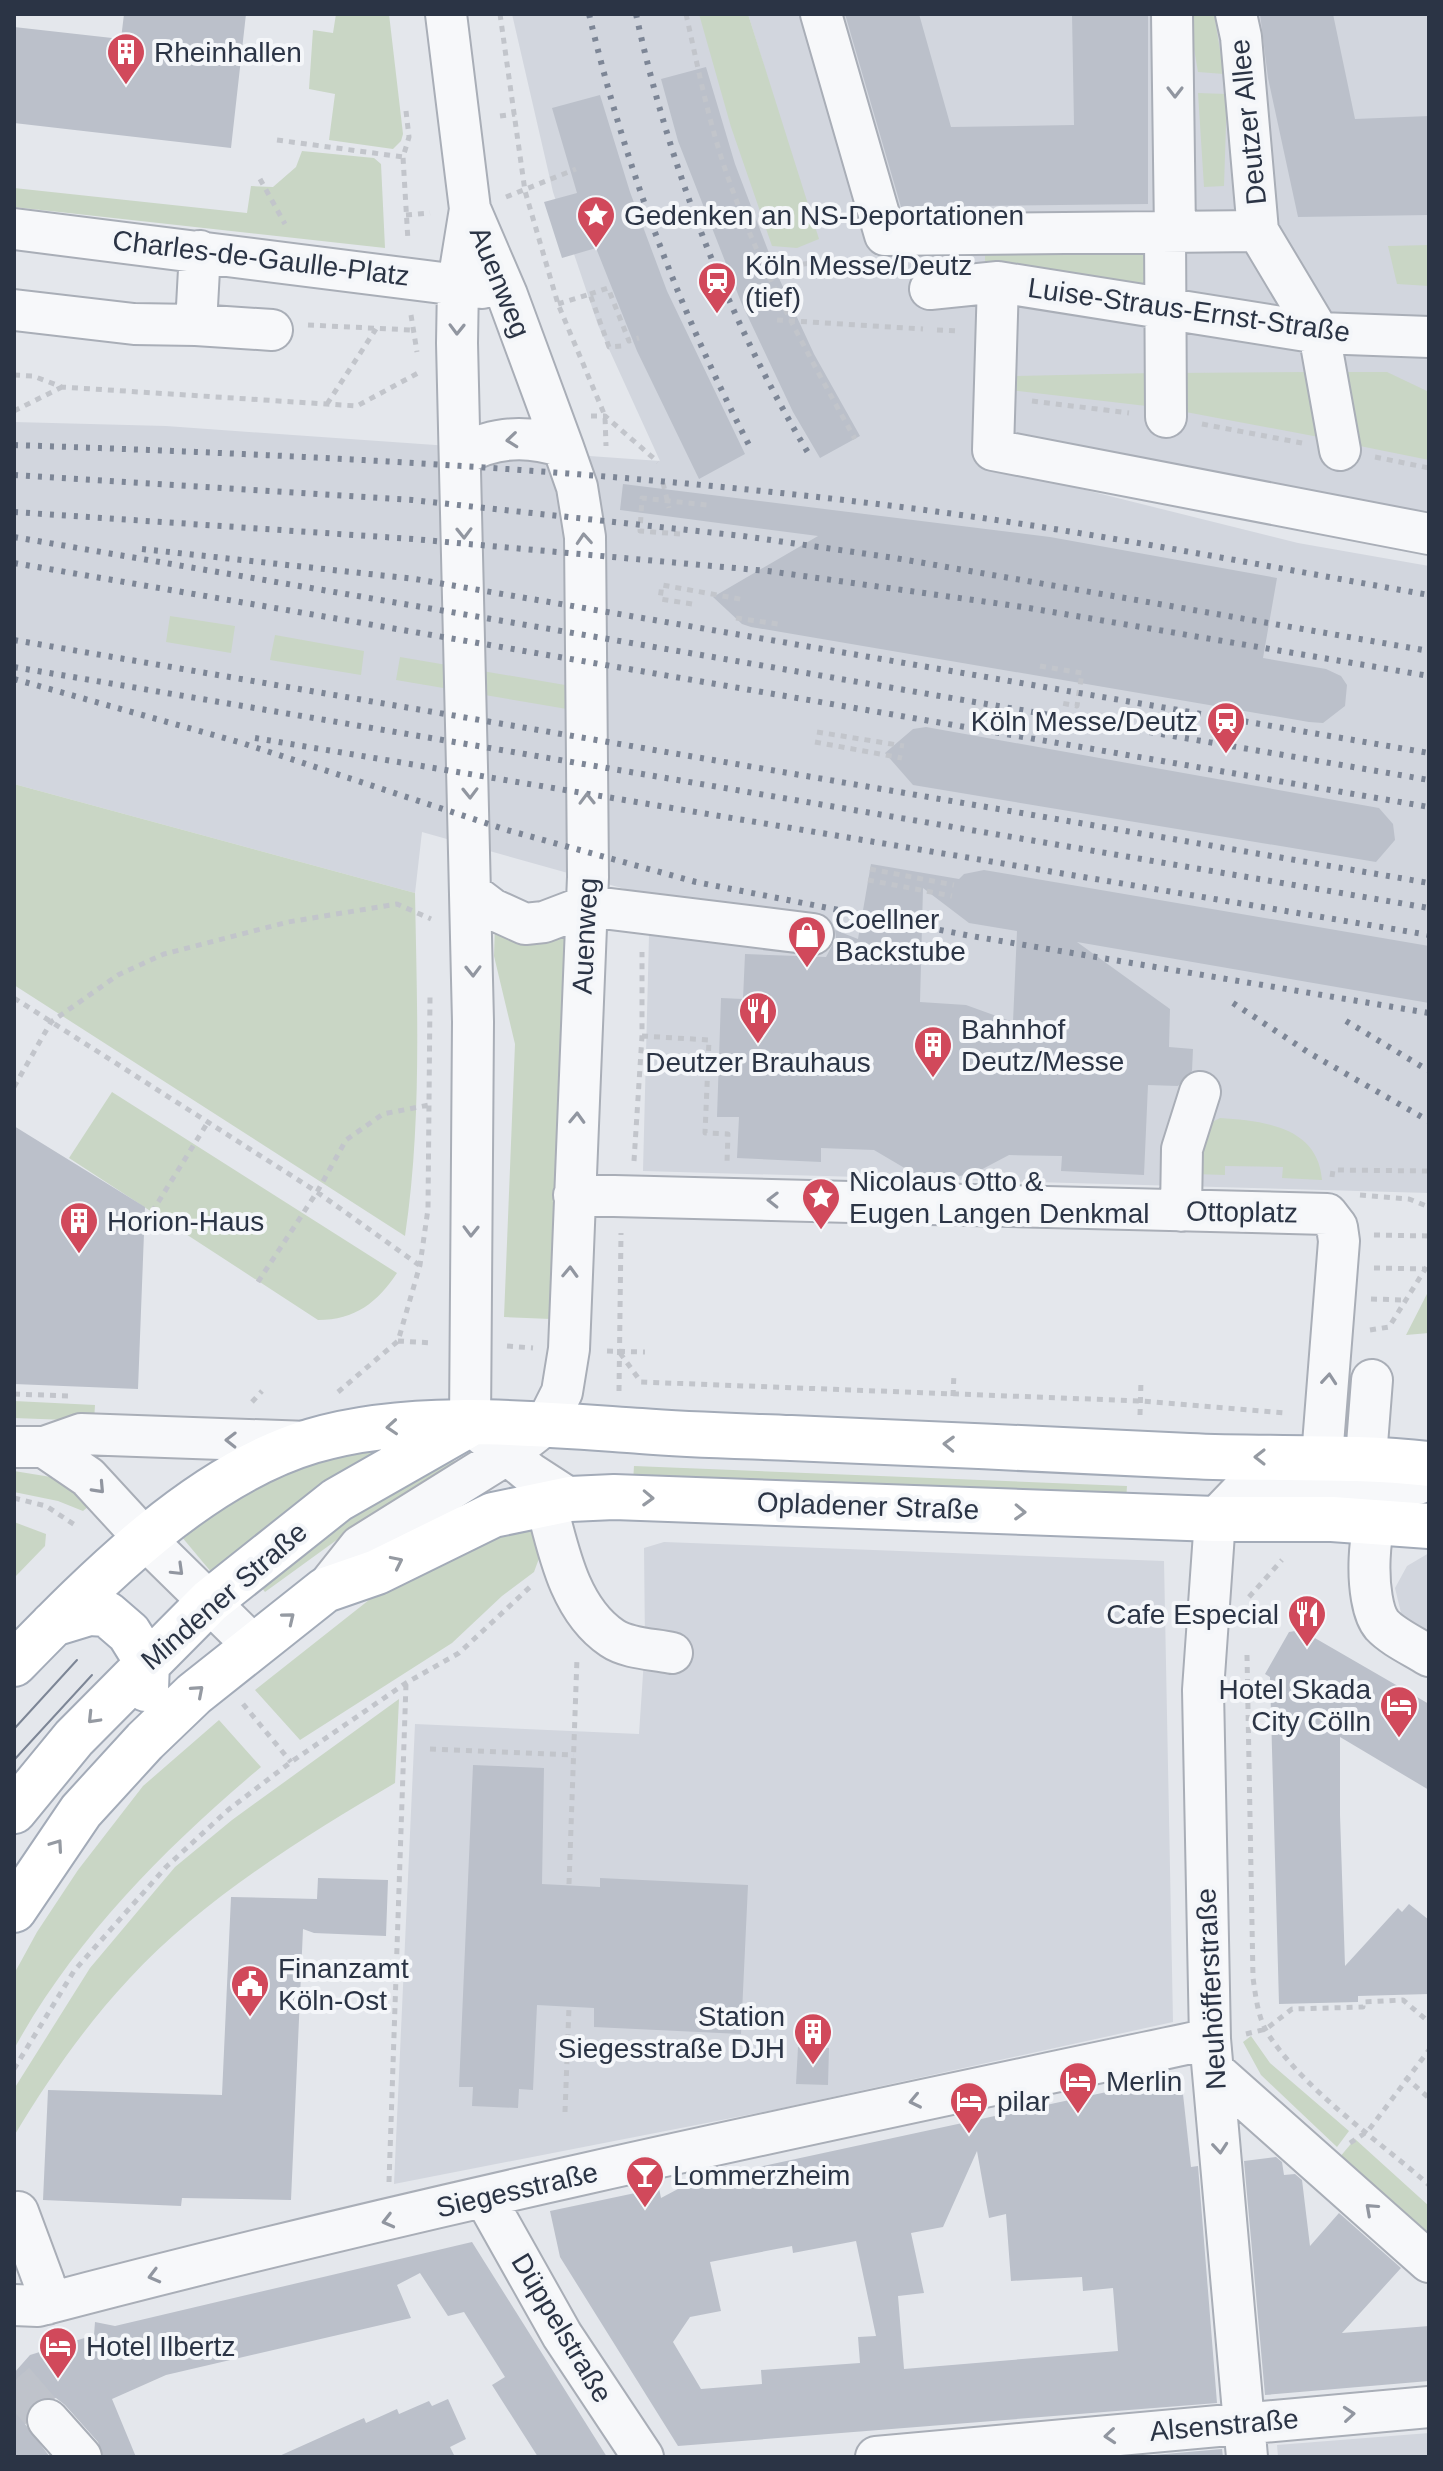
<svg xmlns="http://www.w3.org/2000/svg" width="1443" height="2471" font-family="Helvetica,sans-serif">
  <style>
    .built { fill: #d2d6de }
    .green { fill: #c9d6c5 }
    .building { fill: #bbc0ca; fill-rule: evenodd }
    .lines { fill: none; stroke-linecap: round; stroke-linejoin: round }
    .minor-tunnel { stroke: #bfc3cb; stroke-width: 40; stroke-dasharray: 40 20; stroke-linecap: butt }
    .minor-casing { stroke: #a9aeb7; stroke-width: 44 }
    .major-casing { stroke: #a3abb8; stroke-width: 48 }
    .path { stroke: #c2c5cb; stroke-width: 5; stroke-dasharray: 6 6; stroke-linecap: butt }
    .minor { stroke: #f7f8fa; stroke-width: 40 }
    .major { stroke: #fff; stroke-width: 44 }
    .tram { stroke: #7d8696; stroke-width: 2 }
    .rail { stroke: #7d8696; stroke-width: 6; stroke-dasharray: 4 8; stroke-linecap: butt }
    .oneway { stroke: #9196a0 }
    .oneway2 { stroke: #959aa2 }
    .labels { text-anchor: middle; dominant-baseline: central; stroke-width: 8; stroke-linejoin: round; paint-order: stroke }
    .poi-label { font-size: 28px; fill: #2b3445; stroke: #f4f6f9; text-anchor: start }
    .street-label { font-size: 28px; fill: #2b3445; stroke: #f4f6f9 }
  </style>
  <rect width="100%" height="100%" fill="#e4e7ec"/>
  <path class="built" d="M512,14h231l62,186 -57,-186h681v509l-432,-55 301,75 131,23v627l-786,-22 7,-275 -228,-64 -7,61 -401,-109v-362l152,4 494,35 -62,-136 -45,-133z
    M664,1542l500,19 9,461 -400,88 -379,74 21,-460 224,10 6,-90 -1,-96z
    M1429,1553v83l-28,-23 -6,-25 12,-22z
    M1429,2433v24h-151l-1,-12z"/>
  <path class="green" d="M336,14h53l14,120 -2,7 -8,8 -64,-9 6,-46 -26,-5 4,-59 20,3z
    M699,14h49l71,225 -22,9 -25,-2 -41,-119z
    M1188,14h26l10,60 -26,-2z
    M1198,93l29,1 -3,92 -20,1z
    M302,151l72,7 7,6 4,84 -371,-41v-19l233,25 4,-27 22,1 23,-20z
    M1153,241v58l-168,-36v-19z
    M1429,245v41l-32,-2 -9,-38z
    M1310,372l14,66 -149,-28 -1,-37z
    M1332,372h55l42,20v68l-79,-16z
    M1154,373l1,34 -145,-17 1,-14z
    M170,616l65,10 -4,27 -65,-11z
    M275,635l89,16 -3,24 -91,-15z
    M400,657l171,29 -4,23 -171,-29z
    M14,784l401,109c2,114 7,229 -10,343l-391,-251z
    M495,924l71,4 -15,391 -47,-2 11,-273 -21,-88z
    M112,1092l285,181c-19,29 -42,47 -79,47l-249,-162z
    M1220,1118c43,3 98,8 102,62l-40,-2 1,-11 -58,-1v9l-31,-1 10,-48z
    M1429,1290v43l-23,2z
    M14,1401l81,4 -1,16 -80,-3z
    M395,1443l-178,136 -36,-43 77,-54 62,-24z
    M455,1461l1,4 -89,53 -102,74 -9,-12 41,-34 148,-84z
    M634,1466l493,20 -1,15 -493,-19z
    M14,1471l43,7 39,22 -13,11 -25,-10 -44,-9z
    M14,1522l32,12 -1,12 -31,32z
    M530,1524l14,21 -10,27 -32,24 -50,47 -152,97 -45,-50 138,-109z
    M399,1699l-4,84c-93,55 -192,116 -266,196 -44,47 -82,102 -115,157v-47l76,-121 85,-101 57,-47z
    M219,1720l42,47c-96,81 -186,171 -247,282v-75l23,-42 41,-62 65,-84z
    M1251,2036l19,27 79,68 -12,16 -76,-72 -18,-33z
    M1355,2139l74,67v32l-90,-80z"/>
  <path class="building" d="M124,14h122l-15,134 -217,-25v-96l107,12z
    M845,14h74l32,113 123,-2 -2,-111h76v190l-247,3z
    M1260,14h73l22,105 74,-3v99l-131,2 -30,-139z
    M706,67l29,97 42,110 37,80 46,82 -40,22 -27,-46 -52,-110 -63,-161 -17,-62z
    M600,95l30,97 37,99 78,163 -46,25 -62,-128 -41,-103 -34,10 -18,-56 33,-9 -25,-85z
    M623,484l427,53 227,41 -14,80 63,11 15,7 6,9 -2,21 -22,17 -14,-1 -558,-95 -9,-3 -29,-27 105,-61 -198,-26z
    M926,727l453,81 14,16 2,16 -19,22 -463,-77 -28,-32 28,-24z
    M871,864l88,15 5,-5 20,-4 445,76v57l-352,-61 93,67 -1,38 24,2 -1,22 -14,15 -30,-1 -4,90 -83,-4 1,-15 -53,-1 -34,18 -30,6 -32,-6 -39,-23 -53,-2v14l-84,-4 2,-41h-22l4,-119 22,1 2,-45 81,3 10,-19 -1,-8 23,9zM923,888l46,35 48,8 -4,91 -47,-17 -46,-3z
    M14,1126l131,81 -7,182 -124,-5z
    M1301,1630l128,74v86l-89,-53v78l5,151 53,-58 4,4 7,-8 20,16v74l-71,2v6l-79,2 -9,-327 -5,-3 24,-42z
    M473,1765l71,3 -2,116 58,3v-9l148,7 -7,149 -147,-7v-19l-57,-3 -4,85 -14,-1 -1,19 -46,-2 1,-19h-14z
    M318,1878l70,2 -2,56 -72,-3 -11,-4 -12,271 -109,-2 -1,8 -138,-6 5,-110 174,5 9,-198 86,2z
    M798,2047l31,1 -1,37 -32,-1z
    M1181,2076l10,91 7,-1 19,237 -539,43 -118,-189 -10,-46 109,-23 2,10 32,-17zM977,2151l12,67 17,-4 5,67 71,-4 1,14 30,-3 5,63 -214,18 -6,-73 26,-3 -13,-60 32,-6zM856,2241l20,95 -18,1 2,26 -99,7 1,14 -61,5 -28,-47 17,-25 31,-6 -11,-49 82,-16 1,7z
    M1276,2157l6,5 2,13 11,-1 7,6 8,66 29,-33 62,55 -59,65 87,-7v55l-164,14 -21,-234z
    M472,2242l135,215h-69l-46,-72 13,-8 -41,-65 -16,4 -28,-43 -23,12 14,33 -245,57 -54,24 24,58h-33l-5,-15 -33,-37 -9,-7 -12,-1 -12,6 -7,21 25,33h-36v-84l16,-18 64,-20 1,-13 20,4z
    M448,2399l18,40 -16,8 5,10h-178l87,-39 2,5 31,-14 2,5 30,-13 3,5z
    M1222,2449l1,8h-92z"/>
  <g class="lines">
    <path class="minor-tunnel" d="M14,2381l34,39"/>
    <g class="minor-casing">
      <path id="minor" d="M821,14l64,221 373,-4
        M1172,14l3,218
        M1236,14l5,23 17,194 61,102 21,117
        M470,209l-12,74 -1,60 16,679 -3,402 60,49 40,26
        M14,229l468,59
        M1165,232l1,185
        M998,282l-5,168 436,84
        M930,289l68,-7 321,51 110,4
        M14,310l120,14 62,1 4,-74
        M196,325l76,5
        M462,455c32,-19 66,-20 101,-8
        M471,893l21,16 33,15 19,-2 42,-16 227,28
        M574,1195l753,19 10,13 2,14 -17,216
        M1181,1211l1,-62 18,-57
        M14,1447h30l37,-13 228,8
        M44,1447l44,30 58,63 108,106
        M1366,1457l6,-77
        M1388,1496c-22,17 -25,107 -6,129 11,12 33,22 47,31
        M546,1503c12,46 23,106 66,135 16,11 42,11 60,15
        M325,1590l35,-44 149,-93 37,-29 16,-32 7,-43 19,-472 -3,-340 -8,-50 -14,-40 -56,-152 -37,-86 -24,-195
        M1214,2071l215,191
        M485,2198l77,137 81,122
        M18,2212l26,70 3,22
        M14,2305l24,1c387,-102 780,-184 1172,-267
        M48,2420l33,37
        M876,2457l553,-50
        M1247,2457l-37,-418 -7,-349 12,-171 25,-26 114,-10 64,1"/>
    </g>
    <g class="major-casing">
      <path id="major" d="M53,1624l36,-11 18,1 22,19 18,29 -1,27
        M14,1664c81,-83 184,-189 298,-223 100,-30 226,-17 329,-10 50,4 100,5 150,7 133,5 265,12 398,18 80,4 160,-1 240,8
        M14,1811l60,-73 136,-137 127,-101 128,-73
        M14,1910l67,-99 64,-70 49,-47 131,-104 52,-18 116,-57 77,-16 44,-2 601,22h117l97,7"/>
    </g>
    <path class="path" d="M500,14l25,177 33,113 47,112 1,30
      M686,14c9,40 17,80 28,119 29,105 88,211 141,306
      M406,111l3,26 -6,20 5,84
      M500,116l15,-2
      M277,140l126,17
      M260,179l25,45
      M506,197l70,-28
      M406,215l24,-2
      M754,270l75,-9 1,13
      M590,294l18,-6 21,53 10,-3
      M558,304l32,-10 19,53 13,-1
      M411,315l6,37
      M777,320l146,9
      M308,325l103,5
      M937,330l22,1
      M14,375l19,1 29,11 295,19 61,-33
      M1032,401l97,12
      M327,404l49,-75
      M14,411l48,-24
      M591,416h14l53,46
      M1202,424l100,19
      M1375,457l54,11
      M663,483l6,25
      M680,534l-40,-3 2,-33 65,7
      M692,604l-32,-5 2,-14 83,15
      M736,618l42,6
      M1040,666l42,7 -5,33 -16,-3
      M817,732l87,14
      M815,742l87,16
      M870,869l84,16
      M868,880l84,16
      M14,998l303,194 102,73
      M642,1036l67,4 -4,93 23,1 -1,28
      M14,1087l37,-65 67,-47 46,-21 124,-32 109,-18 34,15
      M634,1161l8,-125v-84
      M1332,1177l1,-7 96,1
      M1360,1195l49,4 20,8
      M152,1212l56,-90
      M1374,1235l55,1
      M1374,1268l50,1
      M258,1282l59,-90 29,-52 37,-26 46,-9
      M1371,1299l34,1
      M1370,1330l19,-3 40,-64
      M398,1341l35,2
      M507,1346l26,2
      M607,1351l38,1
      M620,1353l21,29 500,19 145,12
      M619,1391l2,-158
      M338,1392l60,-51 22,-76 8,-56 2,-212
      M14,1394l55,2
      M953,1396l1,-23
      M252,1402l10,-11
      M1140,1415l1,-34
      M14,1498l32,8 32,21
      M1249,1597l33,-37
      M1247,1655l6,323c3,20 5,42 17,59 39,57 108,103 159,148
      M243,1704l48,58
      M430,1749l144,6
      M569,1884l8,-226
      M1246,2034l20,-5 26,-20 71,-2v-5l40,-2 26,22
      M14,2069l60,-98 92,-104 62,-57 63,-48 115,-79 53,-30 71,-66
      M1405,2077l24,21
      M565,2112l4,-105
      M1350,2143l18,-12 61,-81
      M389,2182l17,-498"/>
    <use href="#minor" class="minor"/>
    <use href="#major" class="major"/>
    <path class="tram" d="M14,1729l63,-69
      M14,1760l78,-85"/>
    <path class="rail" d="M589,14c36,152 90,296 162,435
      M636,14c33,153 93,308 174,442
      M14,445c291,10 582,24 871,60 182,22 363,58 544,90
      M14,475l398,25 331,36 152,22 534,93
      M14,512l399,27 355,32 255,36 406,69
      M14,537l1415,243
      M142,549l273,30 1014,174
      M14,563l1415,244
      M14,640l1415,243
      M14,667l1415,241
      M14,679l228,64 265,87 189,52 275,54 458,77
      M255,738l1174,197
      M1233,1003l78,51 118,67
      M1346,1021l83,50"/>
  </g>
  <defs><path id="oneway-chevron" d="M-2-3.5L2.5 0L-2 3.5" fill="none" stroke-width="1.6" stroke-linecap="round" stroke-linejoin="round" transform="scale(2)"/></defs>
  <g class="oneway">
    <use href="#oneway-chevron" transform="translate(1175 92) rotate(90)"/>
    <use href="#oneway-chevron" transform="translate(457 329) rotate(91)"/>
    <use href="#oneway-chevron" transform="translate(512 440) rotate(174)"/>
    <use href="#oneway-chevron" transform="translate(464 533) rotate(89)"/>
    <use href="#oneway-chevron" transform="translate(584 539) rotate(-94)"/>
    <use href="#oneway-chevron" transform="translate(470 793) rotate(89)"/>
    <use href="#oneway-chevron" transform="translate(587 799) rotate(-91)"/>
    <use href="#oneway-chevron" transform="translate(473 971) rotate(89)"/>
    <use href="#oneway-chevron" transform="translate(577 1118) rotate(-88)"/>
    <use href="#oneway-chevron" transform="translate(773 1200) rotate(-179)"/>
    <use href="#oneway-chevron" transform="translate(471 1231) rotate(91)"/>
    <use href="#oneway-chevron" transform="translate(570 1272) rotate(-88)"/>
    <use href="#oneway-chevron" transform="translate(1329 1379) rotate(-85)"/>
    <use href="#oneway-chevron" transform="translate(231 1440) rotate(-179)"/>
    <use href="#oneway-chevron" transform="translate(99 1488) rotate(47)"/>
    <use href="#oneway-chevron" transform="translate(178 1570) rotate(44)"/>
    <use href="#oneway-chevron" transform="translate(915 2101) rotate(168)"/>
    <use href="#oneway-chevron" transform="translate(1220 2148) rotate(85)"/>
    <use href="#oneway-chevron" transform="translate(1371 2209) rotate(-138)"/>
    <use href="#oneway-chevron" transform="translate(388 2221) rotate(166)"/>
    <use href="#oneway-chevron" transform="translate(154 2276) rotate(165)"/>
    <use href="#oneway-chevron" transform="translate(1349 2414) rotate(-5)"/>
    <use href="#oneway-chevron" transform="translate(1110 2436) rotate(175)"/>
  </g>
  <g class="oneway2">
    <use href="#oneway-chevron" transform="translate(392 1427) rotate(176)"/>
    <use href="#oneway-chevron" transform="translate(949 1444) rotate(-178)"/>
    <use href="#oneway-chevron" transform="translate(1260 1457) rotate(-180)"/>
    <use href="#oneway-chevron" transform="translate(648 1498) rotate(2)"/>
    <use href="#oneway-chevron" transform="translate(1020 1512) rotate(2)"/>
    <use href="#oneway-chevron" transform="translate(397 1562) rotate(-26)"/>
    <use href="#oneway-chevron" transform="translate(289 1618) rotate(-39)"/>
    <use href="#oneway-chevron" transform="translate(198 1691) rotate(-41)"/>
    <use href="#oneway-chevron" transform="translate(93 1718) rotate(134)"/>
    <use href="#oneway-chevron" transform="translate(57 1845) rotate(-55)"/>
  </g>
  <defs>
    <g id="building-pin" transform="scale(2)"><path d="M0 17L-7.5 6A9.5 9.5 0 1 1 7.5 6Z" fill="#d1495b" stroke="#f4f6f9"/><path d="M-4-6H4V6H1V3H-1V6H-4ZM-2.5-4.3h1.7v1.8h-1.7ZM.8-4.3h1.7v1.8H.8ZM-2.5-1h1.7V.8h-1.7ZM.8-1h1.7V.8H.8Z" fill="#fff"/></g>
    <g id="sight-pin" transform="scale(2)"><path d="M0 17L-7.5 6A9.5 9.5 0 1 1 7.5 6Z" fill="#d1495b" stroke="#f4f6f9"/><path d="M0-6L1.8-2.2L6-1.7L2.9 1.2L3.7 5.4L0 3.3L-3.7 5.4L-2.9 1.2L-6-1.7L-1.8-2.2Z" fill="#fff"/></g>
    <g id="station-pin" transform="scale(2)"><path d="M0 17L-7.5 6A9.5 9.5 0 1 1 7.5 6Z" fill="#d1495b" stroke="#f4f6f9"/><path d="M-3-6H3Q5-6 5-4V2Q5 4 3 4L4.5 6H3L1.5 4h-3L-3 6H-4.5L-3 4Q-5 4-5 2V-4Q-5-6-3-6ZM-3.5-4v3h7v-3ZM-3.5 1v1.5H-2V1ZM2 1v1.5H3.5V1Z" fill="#fff"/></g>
    <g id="shop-pin" transform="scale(2)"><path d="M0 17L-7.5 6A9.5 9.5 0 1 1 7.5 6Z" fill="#d1495b" stroke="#f4f6f9"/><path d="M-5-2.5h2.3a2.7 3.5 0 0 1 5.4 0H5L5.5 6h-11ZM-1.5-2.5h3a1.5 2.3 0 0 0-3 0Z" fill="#fff"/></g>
    <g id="restaurant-pin" transform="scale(2)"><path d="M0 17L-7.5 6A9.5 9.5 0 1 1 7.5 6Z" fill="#d1495b" stroke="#f4f6f9"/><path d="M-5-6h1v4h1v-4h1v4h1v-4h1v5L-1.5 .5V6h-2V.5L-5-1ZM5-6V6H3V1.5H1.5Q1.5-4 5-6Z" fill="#fff"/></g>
    <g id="hotel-pin" transform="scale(2)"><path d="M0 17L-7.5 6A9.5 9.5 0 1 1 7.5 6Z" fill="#d1495b" stroke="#f4f6f9"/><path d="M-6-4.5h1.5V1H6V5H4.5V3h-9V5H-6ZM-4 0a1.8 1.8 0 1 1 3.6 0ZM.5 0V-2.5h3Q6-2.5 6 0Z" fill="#fff"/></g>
    <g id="civic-pin" transform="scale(2)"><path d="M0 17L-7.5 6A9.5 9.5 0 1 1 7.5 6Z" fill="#d1495b" stroke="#f4f6f9"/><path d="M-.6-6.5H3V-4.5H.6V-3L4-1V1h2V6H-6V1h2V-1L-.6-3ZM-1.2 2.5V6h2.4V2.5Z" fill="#fff"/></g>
    <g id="bar-pin" transform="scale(2)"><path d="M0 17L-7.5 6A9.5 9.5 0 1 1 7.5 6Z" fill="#d1495b" stroke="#f4f6f9"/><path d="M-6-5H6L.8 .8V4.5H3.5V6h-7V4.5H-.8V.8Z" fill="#fff"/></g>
  </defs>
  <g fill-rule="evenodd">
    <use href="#building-pin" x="126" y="52"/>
    <use href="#sight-pin" x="596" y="215"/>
    <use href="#station-pin" x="717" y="281"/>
    <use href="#station-pin" x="1226" y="721"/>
    <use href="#shop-pin" x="807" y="935"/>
    <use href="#restaurant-pin" x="758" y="1011"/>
    <use href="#building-pin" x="933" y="1045"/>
    <use href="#sight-pin" x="821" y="1197"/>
    <use href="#building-pin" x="79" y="1221"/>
    <use href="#restaurant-pin" x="1307" y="1614"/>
    <use href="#hotel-pin" x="1399" y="1705"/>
    <use href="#civic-pin" x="250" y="1984"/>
    <use href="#building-pin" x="813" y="2032"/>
    <use href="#hotel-pin" x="1078" y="2081"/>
    <use href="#hotel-pin" x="969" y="2101"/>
    <use href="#bar-pin" x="645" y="2175"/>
    <use href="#hotel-pin" x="58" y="2346"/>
  </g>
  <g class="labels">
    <g class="poi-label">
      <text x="154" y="52">Rheinhallen</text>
      <text x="624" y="215">Gedenken an NS-Deportationen</text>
      <text x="745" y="265">Köln Messe/Deutz<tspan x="745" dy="32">(tief)</tspan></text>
      <text x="1198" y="721" text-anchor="end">Köln Messe/Deutz</text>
      <text x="835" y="919">Coellner<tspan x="835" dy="32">Backstube</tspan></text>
      <text x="961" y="1029">Bahnhof<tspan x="961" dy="32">Deutz/Messe</tspan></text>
      <text x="758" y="1062" text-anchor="middle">Deutzer Brauhaus</text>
      <text x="849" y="1181">Nicolaus Otto &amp;<tspan x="849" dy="32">Eugen Langen Denkmal</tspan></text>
      <text x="107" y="1221">Horion-Haus</text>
      <text x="1279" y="1614" text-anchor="end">Cafe Especial</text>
      <text x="1371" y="1689" text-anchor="end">Hotel Skada<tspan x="1371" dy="32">City Cölln</tspan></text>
      <text x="278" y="1968">Finanzamt<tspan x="278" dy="32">Köln-Ost</tspan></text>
      <text x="785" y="2016" text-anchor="end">Station<tspan x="785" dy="32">Siegesstraße DJH</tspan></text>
      <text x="1106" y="2081">Merlin</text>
      <text x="997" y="2101">pilar</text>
      <text x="673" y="2175">Lommerzheim</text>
      <text x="86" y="2346">Hotel Ilbertz</text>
    </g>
    <g class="street-label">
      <text transform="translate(1248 122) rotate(-96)">Deutzer Allee</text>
      <text transform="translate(261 258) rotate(7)">Charles-de-Gaulle-Platz</text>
      <text transform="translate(500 282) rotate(68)">Auenweg</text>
      <text transform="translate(1189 310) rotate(8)">Luise-Straus-Ernst-Straße</text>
      <text transform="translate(585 936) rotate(-87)">Auenweg</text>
      <text transform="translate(1242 1212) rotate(1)">Ottoplatz</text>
      <text transform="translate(868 1506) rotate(2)">Opladener Straße</text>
      <text transform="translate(224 1596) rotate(-41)">Mindener Straße</text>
      <text transform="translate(1211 1989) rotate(-93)">Neuhöfferstraße</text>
      <text transform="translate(517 2190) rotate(-13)">Siegesstraße</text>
      <text transform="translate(562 2328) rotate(59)">Düppelstraße</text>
      <text transform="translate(1224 2425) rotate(-5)">Alsenstraße</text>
    </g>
  </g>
  <rect width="1443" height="2471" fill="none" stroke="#2b3445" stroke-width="32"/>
</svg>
